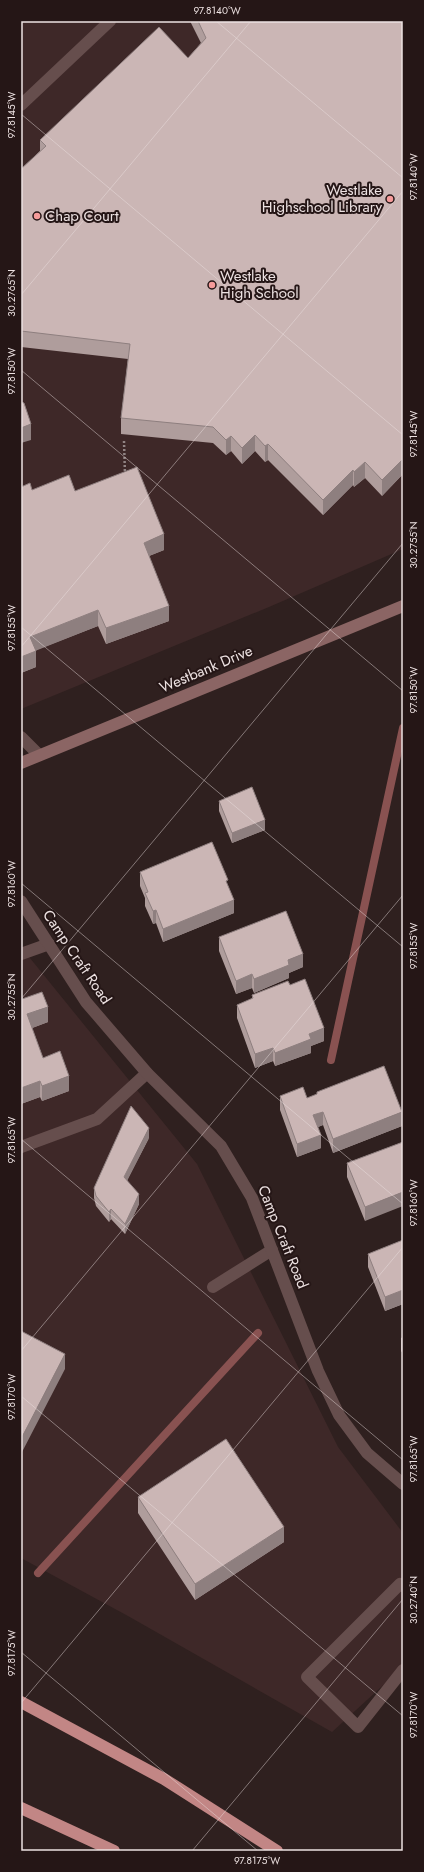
<svg xmlns="http://www.w3.org/2000/svg" width="424" height="1872" font-family="Jost,sans-serif">
  <style>
    .built { fill: #3e2828 }
    .lines { fill: none; stroke-linecap: round; stroke-linejoin: round }
    .stream { stroke: #895251; stroke-width: 8 }
    .path { stroke: #918484; stroke-width: 2.5; stroke-dasharray: 2 2; stroke-linecap: butt }
    .lane { stroke: #664e4d; stroke-width: 12 }
    .street { stroke: #664e4d; stroke-width: 12 }
    .secondary { stroke: #8b6564; stroke-width: 12 }
    .highway { stroke: #c28685; stroke-width: 12 }
    .wall { fill: #af9d9c }
    .shaded-wall { fill: #8e7f7f }
    .building { fill: #cbb6b5; stroke: #8e7f7f }
    .ticks { fill: none; stroke: #ede2e2; stroke-width: 1; stroke-opacity: 0.45 }
    .poi-dot { fill: #f59b9a; stroke: #251616; stroke-width: 1.5 }
    .labels { text-anchor: middle; dominant-baseline: central; stroke-width: 4; stroke-linejoin: round; paint-order: stroke }
    .poi-label { font-size: 15px; fill: #ede2e2; stroke: #251616; text-anchor: start }
    .street-label { font-size: 15px; fill: #ede2e2; stroke: #251616 }
    .neatline { fill: none; stroke: #ede2e2; stroke-width: 1.5 }
    .ticks-label { font-size: 10px; text-anchor: middle; fill: #ede2e2 }
  </style>
  <rect width="100%" height="100%" fill="#2f201f"/>
  <path class="built" d="M21,21h382v528l-134,58 -248,102z
    M21,947l176,217 141,283 65,86v134l-71,65 -204,-116 -107,-58z"/>
  <g class="lines">
    <path class="stream" d="M331,1060l72,-332
      M38,1573l220,-240"/>
    <path class="path" d="M124,441l1,34"/>
    <path class="lane" d="M21,105l89,-84
      M21,737l18,18
      M21,954l28,-10
      M21,1147l76,-28 50,-46
      M213,1287l59,-37
      M403,1586l-3,-2 -93,93 51,50 45,-57"/>
    <path class="street" d="M21,901l65,101 61,71 74,73 31,52 66,173 21,44 28,38 36,31"/>
    <path class="secondary" d="M21,763l382,-157"/>
    <path class="highway" d="M21,1702l143,77 113,72
      M21,1808l93,43"/>
  </g>
  <path class="wall" d="M190,21h213v453l-21,22 -17,-18 -11,9 -1,-2 -30,30 -55,-55 -3,2 -10,-11 -13,13 -11,-13 -5,4 -13,-12 -92,-9v-16l7,-59 -107,-12v-178l19,-18v-11l148,-82 13,-15z
    M21,487l11,3 43,1 89,59 -15,6 20,65 -63,23 -8,-18 -62,24v17l-15,6z
    M219,801l46,29 -33,13 -13,-32z
    M140,872l88,15 6,26 -71,29 -7,-19 -3,1 -8,-18v-8l-5,-12z
    M219,937l84,30 -14,6v5l-35,15 -2,-5 -16,6 -17,-43z
    M290,985l34,56 -13,5v7l-36,13 -2,-5 -18,7 -18,-50v-13l15,-6v-4z
    M21,997l1,2 26,23 -16,6 11,30 26,33 -27,10 -2,-4 -19,7z
    M317,1092l85,34 -69,27 -10,-28 -5,2 3,21 -24,9 -17,-47v-14l27,2 10,-3z
    M149,1138l-22,42 12,24 -14,30 -14,-15 -2,3 -13,-16 -2,-8v-10z
    M403,1142l-38,79 -18,-44v-14z
    M403,1240v64l-18,7 -17,-44v-13z
    M403,1337v17l-2,-3v-13z
    M138,1497l146,45 -89,58 -57,-87z"/>
  <path class="shaded-wall" d="M31,424v16l-10,3v-15z
    M255,435v16l-13,13v-16z
    M231,436v15l-5,4v-15z
    M268,444v16l-3,2v-16z
    M403,459v15l-21,22v-16z
    M365,462v16l-11,9v-15z
    M353,470v15l-30,30v-15z
    M164,534v16l-20,8v-15z
    M169,606v15l-63,23v-16z
    M98,610v16l-68,27v-16z
    M36,651v16l-15,6v-16z
    M265,820v10l-33,13v-10z
    M234,900v13l-71,29v-13z
    M156,910v13l-3,1v-13z
    M303,954v13l-14,6v5l-35,15v-14l34,-19z
    M252,974v14l-16,6v-13z
    M48,1007v15l-21,8v-16z
    M324,1028v13l-13,5v7l-36,13v-13l34,-19z
    M273,1048v13l-18,7v-14z
    M69,1076v15l-27,10v-15z
    M40,1081v16l-19,7v-16z
    M323,1112v13l-10,4v-14z
    M402,1112v14l-69,27v-14z
    M149,1128v10l-25,49v-10z
    M321,1135v13l-24,9v-13z
    M403,1192v14l-38,15v-14z
    M139,1194v10l-14,30v-10z
    M111,1209v10l-2,3v-10z
    M403,1290v14l-18,7v-14z
    M65,1354v15l-44,85v-15z
    M284,1527v15l-89,58v-16z"/>
  <path class="building" d="M198,21h205v438l-21,21 -17,-18 -11,10 -1,-2 -30,30 -55,-56 -3,2 -10,-11 -13,13 -11,-12 -5,4 -13,-13 -92,-9 9,-74 -109,-13v-162l25,-23 -6,-6 119,-113 29,31 18,-20z
    M21,402l3,1 7,21 -10,4z
    M137,467l27,67 -20,9 25,63 -63,22 -8,-18 -68,27 6,14 -15,6v-170l9,-4 2,7 37,-15 6,16z
    M252,787l13,33 -33,13 -13,-32z
    M212,842l16,38 -2,1 8,19 -71,29 -7,-19 -3,1 -8,-18 3,-1 -8,-20z
    M286,911l17,43 -15,6 1,5 -35,14 -2,-5 -16,7 -17,-44z
    M305,979l19,49 -15,6 2,5 -36,14 -2,-5 -18,6 -18,-49 16,-7 -1,-3 36,-14 2,4z
    M42,992l6,15 -21,7 16,44 17,-7 9,25 -27,10 -2,-5 -19,7v-91l1,2z
    M384,1066l18,46 -69,27 -10,-27 -10,3 8,20 -24,9 -17,-48 23,-9 4,11 10,-4v-2z
    M131,1106l18,22 -25,49 15,17 -14,30 -14,-15 -2,3 -13,-16 -2,-8z
    M403,1142v50l-38,15 -18,-44z
    M403,1240v50l-18,7 -17,-43z
    M21,1331l44,23 -44,85z
    M226,1439l58,88 -89,57 -57,-87z"/>
  <path class="ticks" d="M216,21l187,157M21,114l382,321M21,295l230,-274M21,370l382,321M21,627l382,320M21,647l382,-456M21,883l382,321M21,999l382,-456M21,1139l382,321M21,1351l382,-456M21,1396l382,320M21,1652l237,199M21,1703l382,-456M192,1851l211,-252"/>
  <g class="poi-dot">
    <circle cx="390" cy="199" r="4"/>
    <circle cx="37" cy="216" r="4"/>
    <circle cx="212" cy="285" r="4"/>
  </g>
  <g class="labels">
    <g class="poi-label">
      <text x="382" y="190" text-anchor="end">Westlake<tspan x="382" dy="17">Highschool Library</tspan></text>
      <text x="45" y="216">Chap Court</text>
      <text x="220" y="276">Westlake<tspan x="220" dy="17">High School</tspan></text>
    </g>
    <g class="street-label">
      <text transform="translate(206 669) rotate(-23)">Westbank Drive</text>
      <text transform="translate(77 957) rotate(56)">Camp Craft Road</text>
      <text transform="translate(283 1237) rotate(68)">Camp Craft Road</text>
    </g>
  </g>
  <rect width="424" height="1872" fill="none" stroke="#251616" stroke-width="44"/>
  <rect x="22" y="22" width="380" height="1828" class="neatline"/>
  <g class="ticks-label">
    <text x="217" y="14">97.8140°W</text>
    <text transform="translate(11 115) rotate(-90)" y="4">97.8145°W</text>
    <text transform="translate(413 177) rotate(-90)" y="4">97.8140°W</text>
    <text transform="translate(11 293) rotate(-90)" y="4">30.2765°N</text>
    <text transform="translate(11 371) rotate(-90)" y="4">97.8150°W</text>
    <text transform="translate(413 434) rotate(-90)" y="4">97.8145°W</text>
    <text transform="translate(413 545) rotate(-90)" y="4">30.2755°N</text>
    <text transform="translate(11 628) rotate(-90)" y="4">97.8155°W</text>
    <text transform="translate(413 690) rotate(-90)" y="4">97.8150°W</text>
    <text transform="translate(11 884) rotate(-90)" y="4">97.8160°W</text>
    <text transform="translate(413 946) rotate(-90)" y="4">97.8155°W</text>
    <text transform="translate(11 997) rotate(-90)" y="4">30.2755°N</text>
    <text transform="translate(11 1140) rotate(-90)" y="4">97.8165°W</text>
    <text transform="translate(413 1203) rotate(-90)" y="4">97.8160°W</text>
    <text transform="translate(11 1397) rotate(-90)" y="4">97.8170°W</text>
    <text transform="translate(413 1459) rotate(-90)" y="4">97.8165°W</text>
    <text transform="translate(413 1600) rotate(-90)" y="4">30.2740°N</text>
    <text transform="translate(11 1653) rotate(-90)" y="4">97.8175°W</text>
    <text transform="translate(413 1715) rotate(-90)" y="4">97.8170°W</text>
    <text x="257" y="1864">97.8175°W</text>
  </g>
</svg>
